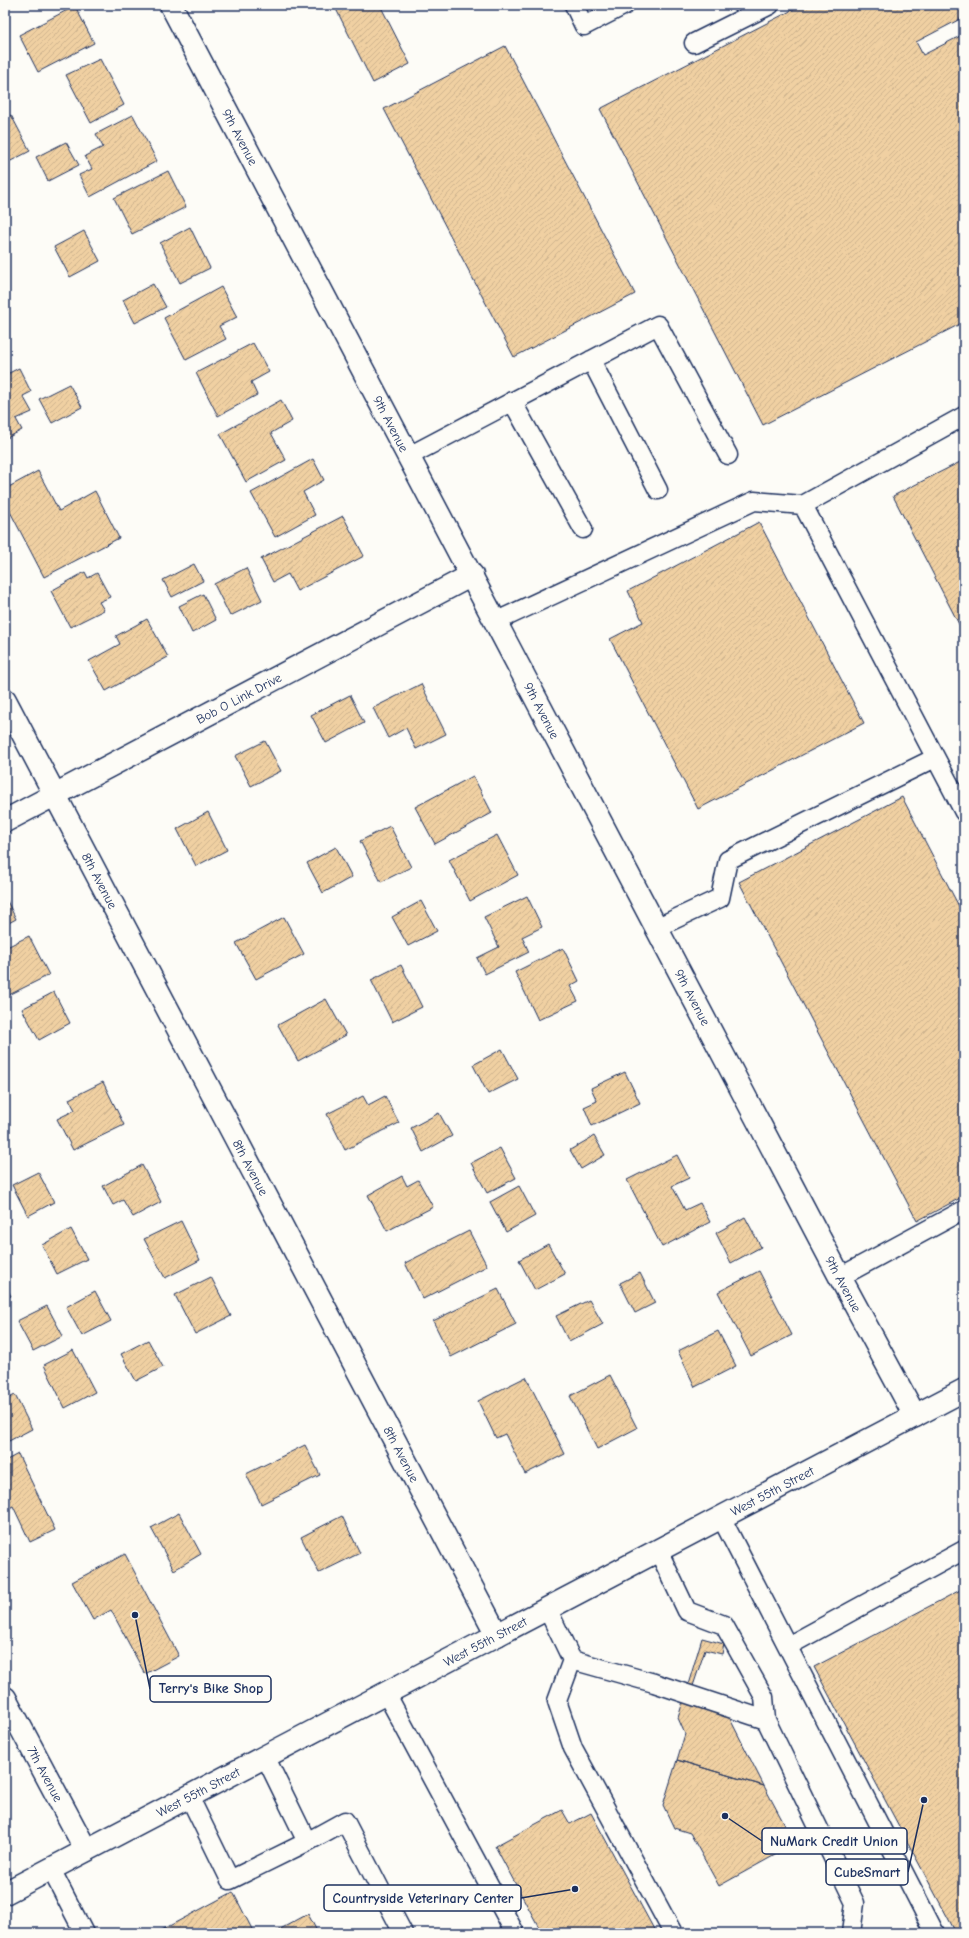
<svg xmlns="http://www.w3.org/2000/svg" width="969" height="1938" font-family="'Comic Neue',sans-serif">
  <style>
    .building { fill: url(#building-hatch); stroke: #1b2f5e }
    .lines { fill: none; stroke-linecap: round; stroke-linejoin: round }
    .service-casing { stroke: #1b2f5e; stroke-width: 21 }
    .minor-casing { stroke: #1b2f5e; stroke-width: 25 }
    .secondary-casing { stroke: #1b2f5e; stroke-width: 25 }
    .service { stroke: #fdfcf7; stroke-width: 18 }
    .minor { stroke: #fdfcf7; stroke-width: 22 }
    .secondary { stroke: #fdfcf7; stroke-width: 22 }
    .labels { text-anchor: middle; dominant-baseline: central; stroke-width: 3.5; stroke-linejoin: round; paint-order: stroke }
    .street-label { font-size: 13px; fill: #1b2f5e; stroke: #fdfcf7 }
    .leader { fill: none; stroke: #1b2f5e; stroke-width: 1.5 }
    .callout-dot { fill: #1b2f5e; stroke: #fdfcf7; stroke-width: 1.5 }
    .callout { fill: #fdfcf7; stroke: #1b2f5e; stroke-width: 1.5 }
    .callout-label { font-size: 14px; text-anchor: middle; font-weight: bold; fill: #1b2f5e }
  </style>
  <defs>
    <pattern id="building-hatch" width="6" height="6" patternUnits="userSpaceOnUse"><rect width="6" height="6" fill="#f0d0a2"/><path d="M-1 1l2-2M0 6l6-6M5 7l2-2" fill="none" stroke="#cdb38e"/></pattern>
  </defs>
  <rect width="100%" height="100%" fill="#fdfcf7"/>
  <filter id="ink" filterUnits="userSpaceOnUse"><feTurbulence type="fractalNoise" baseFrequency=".025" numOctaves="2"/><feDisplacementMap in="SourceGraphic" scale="8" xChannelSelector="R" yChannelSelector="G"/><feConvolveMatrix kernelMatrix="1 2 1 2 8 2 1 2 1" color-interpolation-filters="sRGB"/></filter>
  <g filter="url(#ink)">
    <path class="building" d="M334,5h46l30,59 -37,19z
      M802,5h162v12l-48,25 7,13 41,-21v288l-201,103 -163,-316z
      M75,6l19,37 -56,29 -19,-37z
      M505,46l130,248 -121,63 -130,-248z
      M100,59l24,46 -33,18 -25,-48z
      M11,115l19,36 -25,13v-46z
      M133,115l24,46 -67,36 -11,-22 13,-6 -7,-13 18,-9 -7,-13z
      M66,142l13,23 -31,16 -12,-24z
      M168,171l18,36 -54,27 -18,-36z
      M190,227l20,41 -30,15 -20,-40z
      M84,231l16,30 -30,16 -16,-30z
      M153,284l13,23 -31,16 -12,-23z
      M221,287l16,30 -18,9 7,13 -40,21 -22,-42z
      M253,343l16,29 -18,10 6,13 -39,21 -22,-43z
      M19,368l12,24 -8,4 9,16 -16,7 6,11 -17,9v-64z
      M69,384l13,23 -30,16 -13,-24z
      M281,400l11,21 -21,12 15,27 -40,22 -26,-48z
      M313,459l11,21 -21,12 12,23 -40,22 -24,-44z
      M964,460v174l-71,-138z
      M38,471l21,40 36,-20 24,47 -75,39 -39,-75v-13z
      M343,516l21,40 -67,35 -9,-17 -15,8 -12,-23z
      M759,522l105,201 -166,86 -88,-170 33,-17 -15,-31z
      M194,564l9,17 -31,16 -9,-17z
      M246,568l16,32 -32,16 -16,-32z
      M85,572l3,6 9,-5 13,24 -11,5 5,8 -34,17 -19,-36z
      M203,594l13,26 -24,13 -13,-27z
      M147,619l21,38 -62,34 -17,-30 31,-17 -4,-8z
      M421,684l25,50 -30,15 -10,-21 -18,10 -15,-30z
      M350,695l14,28 -38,20 -15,-28z
      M265,741l16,30 -30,15 -16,-30z
      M473,776l19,37 -57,31 -20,-37z
      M902,797l62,119v280l-47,25 -178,-339z
      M208,812l19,38 -31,16 -19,-37z
      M390,826l21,41 -30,15 -21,-41z
      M497,835l21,40 -48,26 -21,-41z
      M336,847l16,30 -29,16 -16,-30z
      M527,896l15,31 -20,10 7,15 -44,22 -8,-16 22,-11 -15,-30z
      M5,897l11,22 -11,6z
      M421,901l16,30 -29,15 -16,-29z
      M284,917l20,37 -48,25 -20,-36z
      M29,936l20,39 -44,22v-49z
      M563,948l16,33 -9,5 8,15 -40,19 -23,-48z
      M401,965l21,42 -30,15 -21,-42z
      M54,992l16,31 -31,17 -17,-31z
      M326,999l20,36 -48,26 -20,-36z
      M502,1049l16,30 -30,15 -15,-29z
      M625,1072l15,31 -48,23 -8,-19 13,-6 -6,-13z
      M103,1082l21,43 -51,25 -16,-31 18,-9 -6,-11z
      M363,1096l5,9 17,-9 14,27 -54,27 -18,-36z
      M439,1113l13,23 -29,16 -12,-24z
      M594,1136l11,19 -24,14 -11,-19z
      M500,1148l16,30 -29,15 -16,-30z
      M677,1155l12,23 -17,8 13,24 15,-7 10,19 -48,25 -35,-67z
      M142,1165l19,37 -28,15 -10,-17 -10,5 -10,-19z
      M38,1172l16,30 -26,14 -16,-31z
      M402,1176l5,10 11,-6 15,27 -46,24 -19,-36z
      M519,1186l16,30 -29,16 -16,-30z
      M745,1217l16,30 -30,16 -15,-30z
      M181,1221l19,39 -35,18 -21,-39z
      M71,1229l16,30 -30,15 -15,-29z
      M469,1231l18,35 -64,33 -18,-36z
      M548,1244l17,30 -30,16 -16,-30z
      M759,1271l33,64 -41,21 -33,-64z
      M640,1273l15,30 -20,10 -15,-30z
      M211,1277l20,39 -36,18 -20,-39z
      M5,1285l6,11 -6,3z
      M498,1289l18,35 -65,33 -18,-36z
      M95,1291l16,30 -29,15 -16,-29z
      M589,1300l14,24 -34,18 -13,-26z
      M47,1306l16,30 -30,15 -16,-30z
      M718,1331l18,35 -41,21 -17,-36z
      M148,1340l15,27 -27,14 -15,-27z
      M73,1350l22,42 -30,16 -21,-43z
      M610,1375l27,53 -40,21 -27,-53z
      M526,1377l39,77 -40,20 -20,-40 -9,4 -18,-37z
      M15,1395l17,34 -27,14v-43z
      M305,1445l15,30 -59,29 -15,-30z
      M18,1454l37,76 -25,12 -17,-36 -7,4 -1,-2v-47z
      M179,1513l22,41 -27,16 -23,-42z
      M342,1516l18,37 -41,20 -18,-36z
      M125,1554l54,102 -34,18 -34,-64 -18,10 -21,-38z
      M964,1588v345h-8l-142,-266z
      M702,1638l22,6 -2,10 -17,-4 -16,48 36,11 39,77 -87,-26 8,-26 -7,-16z
      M677,1760l87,26 31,58 -76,42 -29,-53 -16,-5 -11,-23z
      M562,1810l8,14 21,-11 65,120h-114l-47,-87z
      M233,1892l21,41h-96v-1z
      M308,1914l10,19h-45z"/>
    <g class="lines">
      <g class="service-casing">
        <path id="service" d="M574,5l10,21 41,-21
          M694,43l76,-38
          M591,360l67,130
          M512,401l71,128
          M964,416l-161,89 161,307
          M409,456l249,-131 70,130
          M497,621l257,-120 49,4
          M658,927l62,-29 8,-38 207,-102
          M840,1277l124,-67
          M721,1517l214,416
          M658,1550l29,61 37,14 40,72 2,23 89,183 -4,30
          M547,1608l25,52 -15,41 16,47 100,185
          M788,1646l176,-96
          M572,1660l82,23 112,37
          M386,1693l129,240
          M189,1796l41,84 77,-38 -42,-86
          M307,1842l38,-21 58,112
          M51,1869l33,64"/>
      </g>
      <g class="minor-casing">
        <g id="minor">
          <path id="s1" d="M171,5l669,1272 75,139"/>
          <path id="s2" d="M5,700l492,935"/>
          <path id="s3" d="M5,821l467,-246"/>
          <path id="s4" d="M5,1698l81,152"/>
        </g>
      </g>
      <g class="secondary-casing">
        <g id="secondary">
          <path id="s5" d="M5,1893l959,-503"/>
        </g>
      </g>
      <use href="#service" class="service"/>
      <use href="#minor" class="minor"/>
      <use href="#secondary" class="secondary"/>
    </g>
  </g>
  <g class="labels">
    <g class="street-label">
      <text stroke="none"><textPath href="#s1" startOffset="149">9th Avenue</textPath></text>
      <text stroke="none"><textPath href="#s1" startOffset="473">9th Avenue</textPath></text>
      <text stroke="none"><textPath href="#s3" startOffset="264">Bob O Link Drive</textPath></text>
      <text stroke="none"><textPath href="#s1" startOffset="797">9th Avenue</textPath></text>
      <text stroke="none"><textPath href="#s2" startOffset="204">8th Avenue</textPath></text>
      <text stroke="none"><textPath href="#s1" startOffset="1121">9th Avenue</textPath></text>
      <text stroke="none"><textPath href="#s2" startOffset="528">8th Avenue</textPath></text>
      <text stroke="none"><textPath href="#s1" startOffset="1445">9th Avenue</textPath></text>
      <text stroke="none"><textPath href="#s2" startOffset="852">8th Avenue</textPath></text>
      <text stroke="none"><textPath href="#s5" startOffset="866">West 55th Street</textPath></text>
      <text stroke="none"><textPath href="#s5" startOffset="542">West 55th Street</textPath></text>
      <text stroke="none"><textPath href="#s4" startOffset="86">7th Avenue</textPath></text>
      <text stroke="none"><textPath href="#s5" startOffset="218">West 55th Street</textPath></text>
    </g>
  </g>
  <path class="leader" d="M135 1615L150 1689M725 1816L762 1841M924 1800L908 1872M575 1889L521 1898"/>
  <g class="callout-dot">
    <circle cx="135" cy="1615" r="4"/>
    <circle cx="725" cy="1816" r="4"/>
    <circle cx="924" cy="1800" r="4"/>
    <circle cx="575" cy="1889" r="4"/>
  </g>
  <g class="callout">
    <rect x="150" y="1676" width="121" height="26" rx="4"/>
    <rect x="762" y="1828" width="145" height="26" rx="4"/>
    <rect x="826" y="1859" width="82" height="26" rx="4"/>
    <rect x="324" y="1885" width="197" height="26" rx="4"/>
  </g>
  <g class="callout-label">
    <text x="211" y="1693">Terry's Bike Shop</text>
    <text x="834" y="1846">NuMark Credit Union</text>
    <text x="867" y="1877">CubeSmart</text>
    <text x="423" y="1903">Countryside Veterinary Center</text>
  </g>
  <rect width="969" height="1938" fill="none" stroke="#fdfcf7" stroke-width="20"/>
  <rect x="10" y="10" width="949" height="1918" fill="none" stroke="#1b2f5e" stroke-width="1.5" filter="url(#ink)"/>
</svg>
